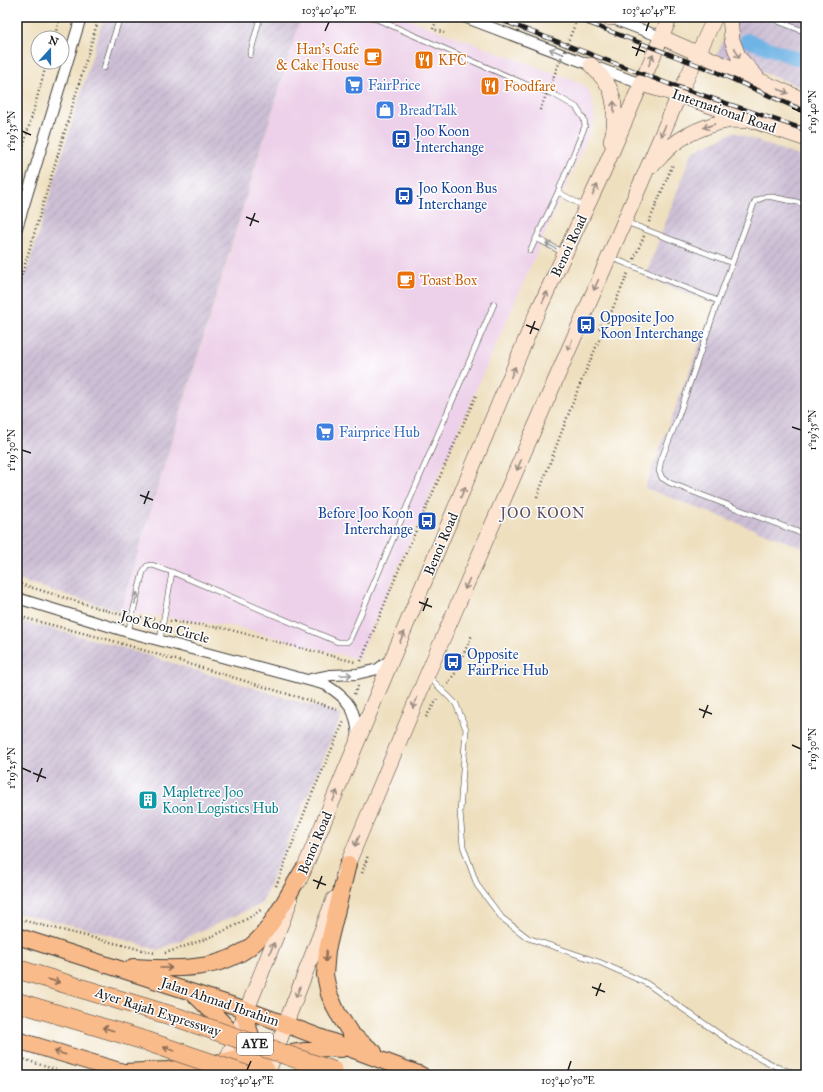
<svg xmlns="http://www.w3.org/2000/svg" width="823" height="1092" font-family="'IM FELL Great Primer',serif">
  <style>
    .built { fill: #edd0e9 }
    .industrial { fill: url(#industrial-furrows) }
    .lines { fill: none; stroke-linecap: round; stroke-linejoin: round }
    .canal { stroke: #6fb4e5; stroke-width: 14 }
    .lane-casing { stroke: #3c3934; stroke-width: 6 }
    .street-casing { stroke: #3c3934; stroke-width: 12 }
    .secondary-casing { stroke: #3c3934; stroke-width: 16 }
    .primary-casing { stroke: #3c3934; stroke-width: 18 }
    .highway-casing { stroke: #3c3934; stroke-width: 20 }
    .path { stroke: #3c3934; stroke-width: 2.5; stroke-dasharray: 1 3; stroke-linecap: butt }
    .lane { stroke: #fff; stroke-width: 5 }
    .street { stroke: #fff; stroke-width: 10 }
    .secondary { stroke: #fde4d1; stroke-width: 15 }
    .primary { stroke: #fabb8b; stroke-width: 16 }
    .highway { stroke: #fabb8b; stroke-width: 19 }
    .rail-casing { stroke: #1c1c1c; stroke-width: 4.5 }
    .rail { stroke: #fff; stroke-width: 3; stroke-dasharray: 9; stroke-linecap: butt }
    .highway-bridge-casing { stroke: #3c3934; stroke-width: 20; stroke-linecap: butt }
    .path-bridge { stroke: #3c3934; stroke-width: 2.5; stroke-dasharray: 1 3; stroke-linecap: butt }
    .highway-bridge { stroke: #fabb8b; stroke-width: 19 }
    .oneway { stroke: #999 }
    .oneway2 { stroke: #988a80 }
    .oneway3 { stroke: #8b6c54 }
    .ticks { fill: none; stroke: #1c1c1c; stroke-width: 1.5 }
    .labels { text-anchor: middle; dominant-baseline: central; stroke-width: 3; stroke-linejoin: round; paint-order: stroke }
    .shield { fill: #fff; stroke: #606060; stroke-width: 1 }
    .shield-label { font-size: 13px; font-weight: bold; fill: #1c1c1c }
    .food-label { font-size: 14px; fill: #c56008; stroke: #fff; text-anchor: start }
    .shop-label { font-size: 14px; fill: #366cbe; stroke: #fff; text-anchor: start }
    .street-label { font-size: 14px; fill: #1c1c1c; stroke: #fff }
    .transit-label { font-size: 14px; fill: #164399; stroke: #fff; text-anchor: start }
    .culture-label { font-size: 14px; fill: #0d838f; stroke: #fff; text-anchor: start }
    .neighbourhood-label { font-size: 15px; letter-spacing: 1px; fill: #5c4e67; stroke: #fff }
    .neatline { fill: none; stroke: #1c1c1c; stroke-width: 1.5 }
    .ticks-label { font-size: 10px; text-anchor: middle; fill: #1c1c1c }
  </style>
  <defs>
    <pattern id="industrial-furrows" width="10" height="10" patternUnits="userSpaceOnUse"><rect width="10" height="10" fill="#ccbed4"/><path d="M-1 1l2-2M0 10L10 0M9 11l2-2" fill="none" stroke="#afa3b5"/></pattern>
  </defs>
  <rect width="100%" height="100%" fill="#fff"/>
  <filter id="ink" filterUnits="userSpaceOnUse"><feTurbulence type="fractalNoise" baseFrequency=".025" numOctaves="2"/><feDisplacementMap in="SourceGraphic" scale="8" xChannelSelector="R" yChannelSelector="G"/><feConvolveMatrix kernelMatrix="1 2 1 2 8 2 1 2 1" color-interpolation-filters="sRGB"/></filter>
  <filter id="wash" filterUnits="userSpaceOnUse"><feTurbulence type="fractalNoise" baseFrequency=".012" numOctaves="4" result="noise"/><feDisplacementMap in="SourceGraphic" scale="16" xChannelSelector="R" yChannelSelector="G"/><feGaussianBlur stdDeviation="0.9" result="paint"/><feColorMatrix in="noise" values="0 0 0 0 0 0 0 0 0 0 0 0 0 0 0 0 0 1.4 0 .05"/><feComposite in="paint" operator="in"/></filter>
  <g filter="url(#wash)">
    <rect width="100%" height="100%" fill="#eedfbe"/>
    <path class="built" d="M301,17h101l176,65 7,5 5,6 4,15v14l-236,537 -121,-32 -117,-16 94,-306z"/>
    <path class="industrial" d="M104,17h197l-181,594 -103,-31v-276z
      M734,17h72v72l-89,-34z
      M734,132l72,27v390l-161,-61 70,-184 -70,-27 47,-125z
      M17,620l90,23 235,72 -81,189 -103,46 -64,-20 -77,-17z"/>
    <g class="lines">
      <path class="canal" d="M747,40l59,22"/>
    </g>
  </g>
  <g filter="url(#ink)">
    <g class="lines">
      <g class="lane-casing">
        <path id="lane" d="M372,17l153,67 30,11 21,12 8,12 1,7 -27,66 -28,59
          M775,17l5,5 26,10
          M250,55l10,-38
          M104,68l16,-51
          M558,192l27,15
          M806,205l-9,-3 -30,-6 -12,5 -37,100 -41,119 -16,40 -2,11 3,7 8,5 136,52
          M626,222l106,41
          M536,238l28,15
          M610,257l108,44
          M128,632l15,-60 4,-6 5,-1 20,7 166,70h9l3,-3 144,-335
          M160,640l12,-68
          M429,677l27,27 10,25 -6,83 3,34 14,39 25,33 26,20 71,24 47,21 89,62 46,24 21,6
          M17,1074l4,1"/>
      </g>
      <g class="street-casing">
        <path id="street" d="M464,17l177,67
          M608,17l53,20
          M17,228l64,-211
          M17,598l111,34 198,53c23,14 30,25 32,52
          M311,679l20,-4 26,-1 21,-5 13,-10"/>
      </g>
      <g class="secondary-casing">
        <path id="secondary" d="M730,17l2,23 7,18 17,18
          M610,18l4,-1
          M661,37l145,64
          M591,65c6,7 14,14 18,22 7,13 7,40 2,54
          M641,84l38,11 127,44
          M652,166c7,-7 14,-16 22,-22 15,-12 50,-27 69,-23
          M343,875l84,-200 159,-365 93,-215 36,-78
          M299,881l237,-566 67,-143 67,-155
          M223,1070l67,-169
          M267,1075l22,-60 45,-116"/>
      </g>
      <g class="primary-casing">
        <path id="primary" d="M348,864l-21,86 -2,25 4,19 8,18 14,22 23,18
          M17,936l230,74 174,65
          M133,967c45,2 99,6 131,-34 15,-19 26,-42 39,-63
          M194,994c25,24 50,48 63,81
          M244,1016l13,36 12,23
          M17,1040l116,35
          M285,1054l40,-6 16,1
          M124,1072l44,-2 17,-2 41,-7 22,-6 26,-8"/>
      </g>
      <g class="highway-casing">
        <path id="highway" d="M17,969l159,48
          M17,1002l129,39"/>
      </g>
      <path class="path" d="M438,17l-5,12 11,4
        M54,38l6,-21
        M17,169l30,-107
        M649,222l24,-58
        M634,259l10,-23
        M17,291l82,-274
        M599,329l4,-10 6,2
        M537,497l41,-108 50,-116
        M17,583l101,31 6,1
        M17,616l93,24 227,69
        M141,617l14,2
        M170,621l53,7 132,34
        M361,661l41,-99 75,-169
        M448,684l8,-12 16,-37
        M354,694l5,-10
        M426,717l12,-19
        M362,873l6,-18
        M276,886l33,-85 35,-80
        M17,919l138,34
        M165,953c34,-11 68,-23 97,-44
        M17,1057l39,13 12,5"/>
      <use href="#lane" class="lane"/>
      <use href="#street" class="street"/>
      <use href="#secondary" class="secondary"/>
      <use href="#primary" class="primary"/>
      <use href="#highway" class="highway"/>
      <g class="rail-casing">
        <path id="rail" d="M493,17l176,67 137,46
          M573,17l143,55 90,40"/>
      </g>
      <use href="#rail" class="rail"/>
      <g class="highway-bridge-casing">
        <path id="highway-bridge" d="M176,1017l157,54
          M146,1041l100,34"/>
      </g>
      <path class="path-bridge" d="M540,110l38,-93"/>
      <use href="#highway-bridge" class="highway-bridge"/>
    </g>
    <defs><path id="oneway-shaft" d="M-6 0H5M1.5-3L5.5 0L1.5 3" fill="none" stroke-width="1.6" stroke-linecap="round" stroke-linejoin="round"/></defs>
    <g class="oneway">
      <use href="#oneway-shaft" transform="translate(555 51) rotate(-159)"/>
      <use href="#oneway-shaft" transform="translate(551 246) rotate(-151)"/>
      <use href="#oneway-shaft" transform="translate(136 598) rotate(-77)"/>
      <use href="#oneway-shaft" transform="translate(346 675) rotate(-3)"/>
    </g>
    <g class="oneway2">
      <use href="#oneway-shaft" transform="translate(737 53) rotate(66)"/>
      <use href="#oneway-shaft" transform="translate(651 60) rotate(-67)"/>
      <use href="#oneway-shaft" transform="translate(783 91) rotate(23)"/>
      <use href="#oneway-shaft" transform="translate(614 107) rotate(-91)"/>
      <use href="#oneway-shaft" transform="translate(709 126) rotate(161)"/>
      <use href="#oneway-shaft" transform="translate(663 131) rotate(114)"/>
      <use href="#oneway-shaft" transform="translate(595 190) rotate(-65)"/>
      <use href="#oneway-shaft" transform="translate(596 285) rotate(114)"/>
      <use href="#oneway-shaft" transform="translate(545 297) rotate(-64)"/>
      <use href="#oneway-shaft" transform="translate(570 345) rotate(113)"/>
      <use href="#oneway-shaft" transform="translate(513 372) rotate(-67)"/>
      <use href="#oneway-shaft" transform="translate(519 465) rotate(113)"/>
      <use href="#oneway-shaft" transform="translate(463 492) rotate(-67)"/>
      <use href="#oneway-shaft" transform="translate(467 584) rotate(114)"/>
      <use href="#oneway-shaft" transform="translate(402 637) rotate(-67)"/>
      <use href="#oneway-shaft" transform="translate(415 703) rotate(113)"/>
      <use href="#oneway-shaft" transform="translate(335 796) rotate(-67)"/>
      <use href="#oneway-shaft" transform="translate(357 841) rotate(113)"/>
      <use href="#oneway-shaft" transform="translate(272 948) rotate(-68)"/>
      <use href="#oneway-shaft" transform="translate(298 992) rotate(111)"/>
    </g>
    <g class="oneway3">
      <use href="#oneway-shaft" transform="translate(326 956) rotate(94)"/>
      <use href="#oneway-shaft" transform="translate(166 968)"/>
      <use href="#oneway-shaft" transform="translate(54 981) rotate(16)"/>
      <use href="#oneway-shaft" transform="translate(108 1029) rotate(-163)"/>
      <use href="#oneway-shaft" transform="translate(169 1049) rotate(-161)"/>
      <use href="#oneway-shaft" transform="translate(60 1053) rotate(-163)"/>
    </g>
  </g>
  <path class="ticks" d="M325,31l4,-9M646,31l3,-9M632,47l13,5M636,56l5,-13M792,108l9,4M22,131l9,4M246,217l13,5M250,226l5,-13M526,325l13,5M530,334l5,-13M792,427l9,3M22,450l9,3M140,495l13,5M144,504l5,-13M419,602l13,5M423,611l5,-13M699,709l13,5M703,718l5,-13M792,745l9,4M22,768l9,4M33,773l13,5M37,782l5,-14M313,880l13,5M317,889l5,-13M592,987l13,5M596,996l5,-13M247,1070l4,-9M568,1070l3,-9"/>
  <defs>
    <g id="cafe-square" transform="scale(1)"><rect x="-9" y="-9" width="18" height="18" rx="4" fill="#e8710a" stroke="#fff"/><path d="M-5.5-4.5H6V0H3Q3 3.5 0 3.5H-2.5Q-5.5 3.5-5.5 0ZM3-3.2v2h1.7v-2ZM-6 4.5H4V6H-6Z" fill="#fff"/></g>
    <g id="restaurant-square" transform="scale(1)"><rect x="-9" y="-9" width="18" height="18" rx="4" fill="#e8710a" stroke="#fff"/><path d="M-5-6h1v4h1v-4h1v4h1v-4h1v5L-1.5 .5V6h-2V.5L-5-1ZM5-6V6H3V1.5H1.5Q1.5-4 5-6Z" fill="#fff"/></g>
    <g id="supermarket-square" transform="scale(1)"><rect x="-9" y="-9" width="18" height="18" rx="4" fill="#3f7fe0" stroke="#fff"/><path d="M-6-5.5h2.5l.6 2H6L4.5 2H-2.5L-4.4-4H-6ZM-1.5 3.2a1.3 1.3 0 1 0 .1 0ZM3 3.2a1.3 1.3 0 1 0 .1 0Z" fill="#fff"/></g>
    <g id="shop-square" transform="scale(1)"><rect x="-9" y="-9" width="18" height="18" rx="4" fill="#3f7fe0" stroke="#fff"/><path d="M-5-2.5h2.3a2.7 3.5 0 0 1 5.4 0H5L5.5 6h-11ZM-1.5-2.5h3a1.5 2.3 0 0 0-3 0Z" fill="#fff"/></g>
    <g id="bus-square" transform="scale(1)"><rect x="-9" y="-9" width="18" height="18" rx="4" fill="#1a4fb4" stroke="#fff"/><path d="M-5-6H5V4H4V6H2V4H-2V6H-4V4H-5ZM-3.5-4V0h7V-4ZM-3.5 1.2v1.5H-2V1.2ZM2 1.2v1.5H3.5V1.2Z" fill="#fff"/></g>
    <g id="building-square" transform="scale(1)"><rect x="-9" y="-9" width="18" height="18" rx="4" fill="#0f9aa8" stroke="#fff"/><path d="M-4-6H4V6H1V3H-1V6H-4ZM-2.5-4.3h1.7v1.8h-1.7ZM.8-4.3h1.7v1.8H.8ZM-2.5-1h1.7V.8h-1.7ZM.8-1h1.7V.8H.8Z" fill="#fff"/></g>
  </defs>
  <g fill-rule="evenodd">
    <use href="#cafe-square" x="373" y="57"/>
    <use href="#restaurant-square" x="424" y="60"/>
    <use href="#supermarket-square" x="354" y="85"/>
    <use href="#restaurant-square" x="490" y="86"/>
    <use href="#shop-square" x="385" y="110"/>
    <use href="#bus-square" x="401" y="139"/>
    <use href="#bus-square" x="404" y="196"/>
    <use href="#cafe-square" x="406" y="280"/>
    <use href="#bus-square" x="586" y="325"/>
    <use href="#supermarket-square" x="325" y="432"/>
    <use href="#bus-square" x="427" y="521"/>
    <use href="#bus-square" x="453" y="662"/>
    <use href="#building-square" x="148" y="800"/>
  </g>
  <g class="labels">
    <rect class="shield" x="237" y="1033" width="36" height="22" rx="3"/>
    <g class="shield-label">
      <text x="255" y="1044">AYE</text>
    </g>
    <g class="food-label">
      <text x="359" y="49" text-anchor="end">Han's Cafe<tspan x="359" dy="16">&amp; Cake House</tspan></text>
      <text x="438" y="60">KFC</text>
      <text x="504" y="86">Foodfare</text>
      <text x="420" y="280">Toast Box</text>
    </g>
    <g class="shop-label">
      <text x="368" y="85">FairPrice</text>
      <text x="399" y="110">BreadTalk</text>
      <text x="339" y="432">Fairprice Hub</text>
    </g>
    <g class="street-label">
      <text transform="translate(724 111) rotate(19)">International Road</text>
      <text transform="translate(569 246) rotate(-65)">Benoi Road</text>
      <text transform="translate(441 544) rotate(-67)">Benoi Road</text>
      <text transform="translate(165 627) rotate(15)">Joo Koon Circle</text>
      <text transform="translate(315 843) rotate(-67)">Benoi Road</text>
      <text transform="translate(220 1002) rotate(19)">Jalan Ahmad Ibrahim</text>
      <text transform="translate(158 1012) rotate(18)">Ayer Rajah Expressway</text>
    </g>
    <g class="transit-label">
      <text x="415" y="131">Joo Koon<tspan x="415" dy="16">Interchange</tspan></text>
      <text x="418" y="188">Joo Koon Bus<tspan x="418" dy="16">Interchange</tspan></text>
      <text x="600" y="317">Opposite Joo<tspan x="600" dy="16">Koon Interchange</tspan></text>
      <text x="413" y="513" text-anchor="end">Before Joo Koon<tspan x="413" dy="16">Interchange</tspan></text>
      <text x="467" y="654">Opposite<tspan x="467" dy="16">FairPrice Hub</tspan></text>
    </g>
    <g class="culture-label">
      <text x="162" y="792">Mapletree Joo<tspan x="162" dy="16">Koon Logistics Hub</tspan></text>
    </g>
    <g class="neighbourhood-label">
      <text x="543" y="513">JOO KOON</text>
    </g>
  </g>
  <rect width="823" height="1092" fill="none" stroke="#fff" stroke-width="44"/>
  <g transform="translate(50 50) rotate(21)"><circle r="19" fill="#ffffff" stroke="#a4a4a4"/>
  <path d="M0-3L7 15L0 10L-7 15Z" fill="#1f6fb2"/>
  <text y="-6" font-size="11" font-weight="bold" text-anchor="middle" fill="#1c1c1c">N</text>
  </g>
  <rect x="22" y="22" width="779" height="1048" class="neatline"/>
  <g class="ticks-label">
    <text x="329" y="14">103°40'40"E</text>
    <text x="649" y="14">103°40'45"E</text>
    <text transform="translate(812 112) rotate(-90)" y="4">1°19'40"N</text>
    <text transform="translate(11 131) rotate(-90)" y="4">1°19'35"N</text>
    <text transform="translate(812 430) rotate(-90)" y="4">1°19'35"N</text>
    <text transform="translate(11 450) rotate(-90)" y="4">1°19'30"N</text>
    <text transform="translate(812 749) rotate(-90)" y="4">1°19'30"N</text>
    <text transform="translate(11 768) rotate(-90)" y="4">1°19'25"N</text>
    <text x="247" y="1084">103°40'45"E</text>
    <text x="568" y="1084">103°40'50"E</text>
  </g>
</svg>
